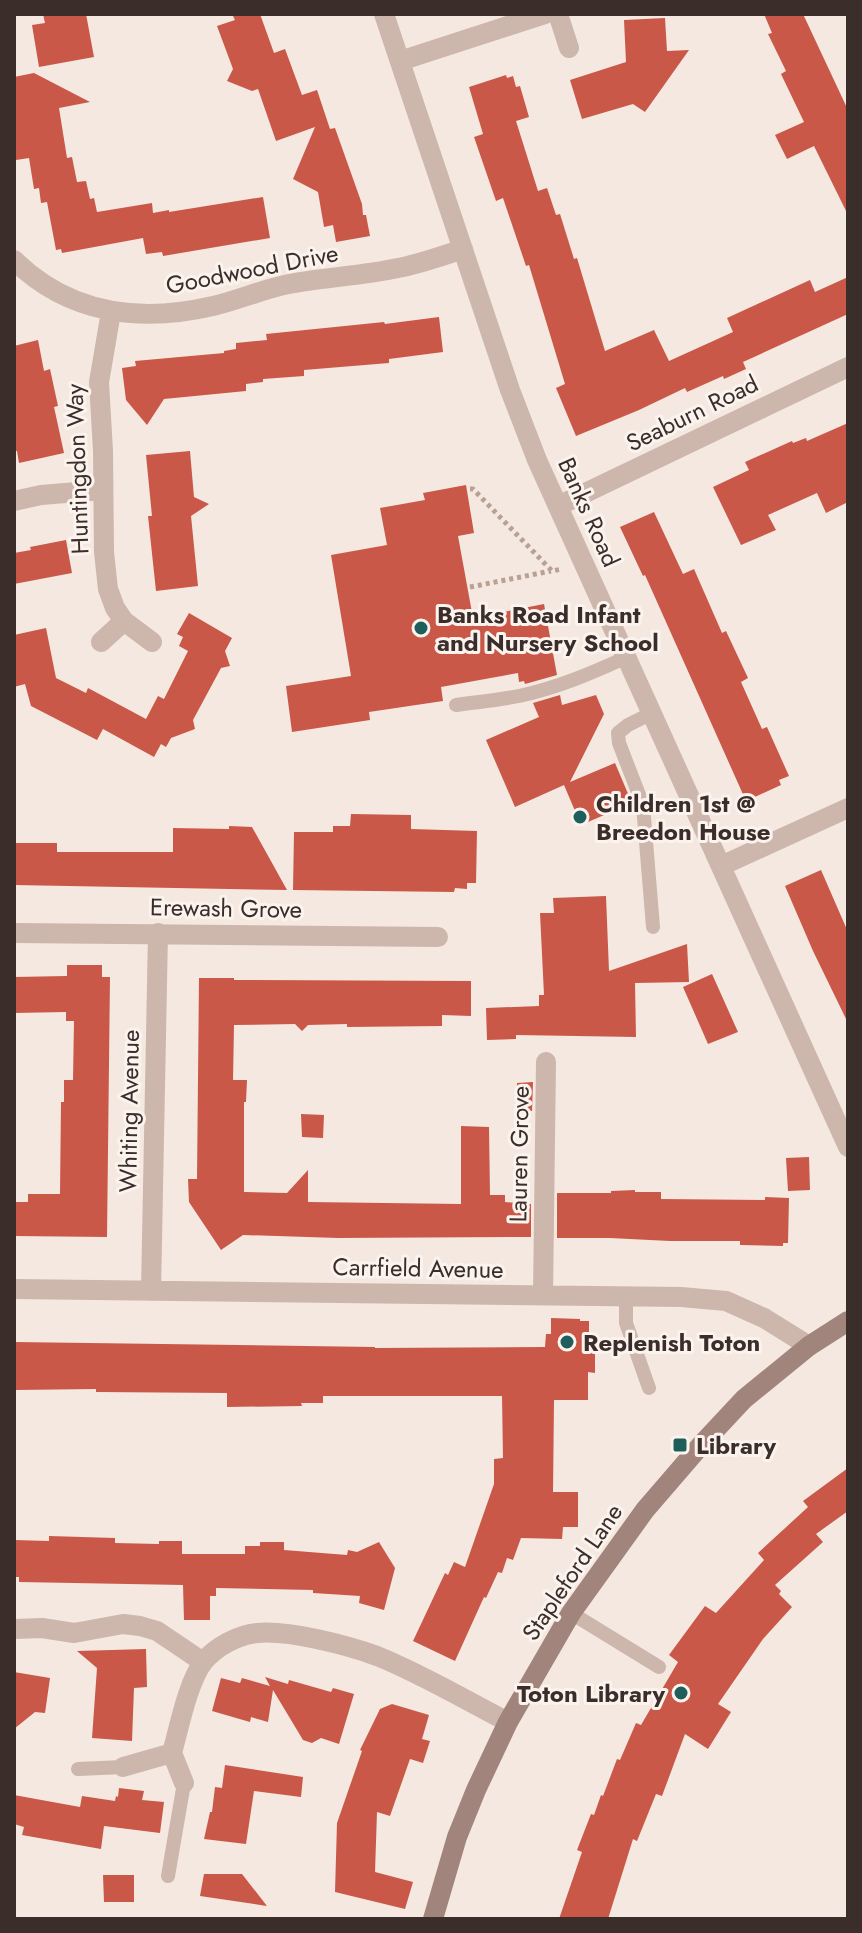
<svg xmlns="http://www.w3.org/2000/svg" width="862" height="1933" font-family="Jost,sans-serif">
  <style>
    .building { fill: #ca5848 }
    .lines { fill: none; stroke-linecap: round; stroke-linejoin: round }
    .path { stroke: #b9a095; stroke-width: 5; stroke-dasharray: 4 4; stroke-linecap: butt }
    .service { stroke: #cdb6ab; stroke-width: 14 }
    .minor { stroke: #cdb6ab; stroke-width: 20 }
    .secondary { stroke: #a1857c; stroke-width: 20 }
    .poi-dot { fill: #1e5e5b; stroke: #fbf3ed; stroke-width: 3 }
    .labels { text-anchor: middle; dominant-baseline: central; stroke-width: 6; stroke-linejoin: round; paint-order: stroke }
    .street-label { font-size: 24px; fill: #3b2d2a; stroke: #fbf3ed }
    .poi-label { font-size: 24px; font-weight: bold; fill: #3b2d2a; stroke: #fbf3ed; text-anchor: start }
  </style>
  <rect width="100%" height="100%" fill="#f4e8e0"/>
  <path class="building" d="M43,14h43l8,43 -55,10 -7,-42 13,-2z
    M232,14h28l14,39 11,-4 17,46 15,-5 13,39 5,-1 27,76 1,11h3l4,21 -34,6 -3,-17 -9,2 -6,-35 -25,-13 22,-52 -39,14 -18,-52 -6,2 -25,-10 6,-12 -16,-43 18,-6z
    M764,14h39l45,96v105l-34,-69 -27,13 -12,-24 29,-13 -23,-48 5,-3 -18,-37 4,-1z
    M665,18l2,33 22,-1 -44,62 -12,-8 -51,15 -12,-39 56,-18 -2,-42z
    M34,73l56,29 -31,6 8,50 5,-1 5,25 9,-1 4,18 4,-1 3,14 55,-9 1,10 16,-3v2l94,-15 7,41 -107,18 -1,-4 -16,2 -3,-16 -81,15 -1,-4 -5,1 -9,-48 -6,1 -2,-15 -5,1 -5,-31 -13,2 -2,-12v-71z
    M506,75l1,3 6,-2 3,11 4,-1 9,31 -13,4 22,70 9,-3 9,27 4,-1 14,45 3,-1 28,93 49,-21 15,31 64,-29 -6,-14 83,-38 5,12 33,-15v37l-105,48 3,7 -22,10 -1,-3 -36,16 -2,-4 -46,22 -63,26 -20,-48 9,-4 -36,-119 -3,1 -23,-68 -7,3 -22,-64 9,-3 -14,-47z
    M439,317l4,35 -54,7v4l-85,7v6l-41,3v3l-17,2v7l-82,8 -17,26 -21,-25 -4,-32 14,-2 -1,-5 89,-8v-2l12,-2v-6l31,-3 -1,-6 118,-12 1,2z
    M38,340l6,31 6,-2 8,37 -4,1 10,46 -45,10 -2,-12h-3v-105z
    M848,423v79l-22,11 -9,-20 -49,22 8,15 -35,15 -28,-58 36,-17 -4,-8 47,-21 1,2 13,-5 1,3z
    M190,451l4,46 15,7 -18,12 7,70 -42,5 -8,-75h4l-6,-61z
    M466,485l8,48 -16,3 15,82 71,-14 13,71 -32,9 -1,-3 -5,1 -1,-9 -77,14 2,14 -74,11 1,8 -78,12 -6,-46 65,-10 -20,-121 56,-10 -7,-37 45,-8 -2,-7z
    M654,512l29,62 11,-5 28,64 4,-2 22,47 -7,4 21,47 5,-2 22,49 -10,4 2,5 -35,16 -101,-226 -2,1 -23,-49z
    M66,540l6,33 -58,11v-31l17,-3 -1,-3z
    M189,613l43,25 -7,13 5,15 -9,2 -28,52 2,9 -24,9 -5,9 -5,-3 -7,13 -51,-28 -6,11 -66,-34 -6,-22 -11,3v-52l32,-7 10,50 30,15 2,-5 58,31 12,-23 6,3 24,-48 -9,-5 4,-9 -6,-3z
    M560,695l2,10 34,-10 8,19 -34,68 45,-19 17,40 -51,22 -17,-40 -49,22 -29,-67 53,-23 -6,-14z
    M351,814l60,1v14l66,2 -1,52h-9v6l-12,-1 -1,4 -161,-2 1,-58h39v-6h17z
    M229,826l23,1 35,63 -273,-5v-42h43v9h116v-24l56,1z
    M821,870l27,62v91l-35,-72 -28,-65z
    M606,896l3,75 78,-27 2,38 -54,1 1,54 -120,-2v4l-29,1 -1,-32 53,-2v-11h5l-4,-82h14l-1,-15z
    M67,965h35v12h8l-3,260 -93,-1v-34h14v-8h32l1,-92h3v-22h9l1,-59h-8v-9l-52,1v-36l53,-1z
    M712,974l26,58 -30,12 -25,-57z
    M199,978h35v2l237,1v35l-29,-1v11l-95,1v-3l-39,1 -6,6 -7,-7 -61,1 -1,55h14l-1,22h-2v90l43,1 21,-23v32l153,2v-78l28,1 1,68h15v7l26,2v33l-193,1 -95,-3 -22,15 -32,-48 -1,-23h9z
    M533,1082l-1,29h-14l-1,-28z
    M301,1114l23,1 -1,23 -21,-1z
    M809,1157l1,33 -22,1 -2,-33z
    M635,1190v2h26v7l104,1v-3l24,1 -1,45h-5v3l-43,-1v-4h-70l-60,-3h-53v-45h54v-2z
    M551,1318l29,1v2h9v29h6v23l-7,-1v28h-34l-1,92h25v35h-15l-1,12 -41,-1 -8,22 -6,-2 -5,15 -4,-1 -12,26 -2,-1 -29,64 -42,-20 32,-68 3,2 6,-13 11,5 29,-83v-25l9,-1 -1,-62h-179v7h-22l1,3 -75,1v-14l-131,-1v-3l-80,1v-13h-2v-35l361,5v1l170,-1 1,-13h5z
    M848,1468v43l-32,23 7,8 -48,43 6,6 -2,3 13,13 -29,32 -45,65 13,8 -23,37 -23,-15 -23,62 -6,-2 -19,47 -4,-2 -25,80h-49l23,-67 -5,-2 14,-36 3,1 7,-20 2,1 14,-37 3,1 16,-37 5,2 37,-63 -9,-7 36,-49 11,7 48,-53 -6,-7 50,-46 -5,-6z
    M49,1536l66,2v5l44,1v-3h23v13h63v-8h15v-4h24v8l63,5 1,-5 9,2 22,-10 16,26 -11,42 -25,-7 1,-7 -47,-3v-3l-97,-2v8h-6v24h-26l-1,-35 -164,-3v-5h-5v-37l35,1z
    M146,1649l1,38 -13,1 -2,53 -40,-3 5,-70 -20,-17z
    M14,1672l36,6 -5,35 -10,-1 -21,17z
    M265,1677l23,7 1,-4 42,12 2,-4 21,6 -15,50 -18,-6 -9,5 -9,-3 -30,-50 -5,32 -17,-5 -1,5 -38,-11 9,-33 19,5 2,-5 28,8z
    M392,1704l37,11 -7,24 8,2 -7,22 -13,-4 -20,57 -13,-4 -2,60 38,10 -8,27 -70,-17 2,-69 25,-72 -2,-1 20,-41z
    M225,1765l78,12 -2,20 -47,-6 -8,53 -42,-5 6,-27h2l3,-25 7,1z
    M119,1788l25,3 -2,9 22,2 -4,31 -56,-7 -3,23 -79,-14 2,-8 -10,-3v-29l66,12 2,-11 33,5 1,-5 2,1z
    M204,1874h38l25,32 -67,-10z
    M103,1875h31v27h-30z"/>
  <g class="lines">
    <path class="path" d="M470,489h3l79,82 10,-2
      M470,587l81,-16"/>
    <path class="service" d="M456,705c21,-3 43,-5 63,-9 38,-8 73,-23 108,-39
      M652,713l-24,12 -10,8 1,10 24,62 10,122
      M626,1296v27l23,65
      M571,1613l88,54
      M78,1769l45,-2
      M168,1876l16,-93"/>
    <path class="minor" d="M384,14l126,376 27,70 311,687
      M558,14l11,34
      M400,61l145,-47
      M14,260c55,54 126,63 199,46 26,-6 50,-17 76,-22 36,-7 73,-8 109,-16 22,-4 44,-12 65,-19
      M111,312l-12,70 4,69 1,101 4,37 7,19 9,13 28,21
      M14,501l27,-6 61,-5
      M558,506l290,-139
      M101,642l23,-21
      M721,866l127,-58
      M14,933l424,4
      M14,1289l667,8 45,4 38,17 45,28
      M151,1291l7,-358
      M543,1295l3,-233
      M14,1629l28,-1 32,5 49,-9 17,2 17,5 46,31
      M172,1753l12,30
      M123,1767l49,-14c7,-25 16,-72 32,-92 13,-15 34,-26 53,-28 32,-3 90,12 120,23 45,18 88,44 131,66"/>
    <path class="secondary" d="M433,1919l24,-82 19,-47 32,-68 63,-109 74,-103 56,-65 43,-46 65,-53 39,-25"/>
  </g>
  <g class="poi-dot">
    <circle cx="421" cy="628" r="8"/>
    <circle cx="580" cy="817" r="8"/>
    <circle cx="567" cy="1342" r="8"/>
    <rect x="672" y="1437" width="16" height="16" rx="4"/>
    <circle cx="681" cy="1693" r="8"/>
  </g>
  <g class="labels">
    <g class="street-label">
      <text transform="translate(252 269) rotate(-11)">Goodwood Drive</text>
      <text transform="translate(692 413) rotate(-26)">Seaburn Road</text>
      <text transform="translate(77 469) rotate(-92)">Huntingdon Way</text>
      <text transform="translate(589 512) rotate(66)">Banks Road</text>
      <text transform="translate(226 908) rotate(1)">Erewash Grove</text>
      <text transform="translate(129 1111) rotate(-89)">Whiting Avenue</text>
      <text transform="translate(519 1154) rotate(-89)">Lauren Grove</text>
      <text transform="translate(418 1268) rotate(1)">Carrfield Avenue</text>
      <text transform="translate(572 1572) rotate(-56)">Stapleford Lane</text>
    </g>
    <g class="poi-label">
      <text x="437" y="614">Banks Road Infant<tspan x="437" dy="28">and Nursery School</tspan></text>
      <text x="596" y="803">Children 1st @<tspan x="596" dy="28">Breedon House</tspan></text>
      <text x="583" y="1342">Replenish Toton</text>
      <text x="696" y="1445">Library</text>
      <text x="665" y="1693" text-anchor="end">Toton Library</text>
    </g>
  </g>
  <rect width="862" height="1933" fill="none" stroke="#3b2d2a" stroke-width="32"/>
</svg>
